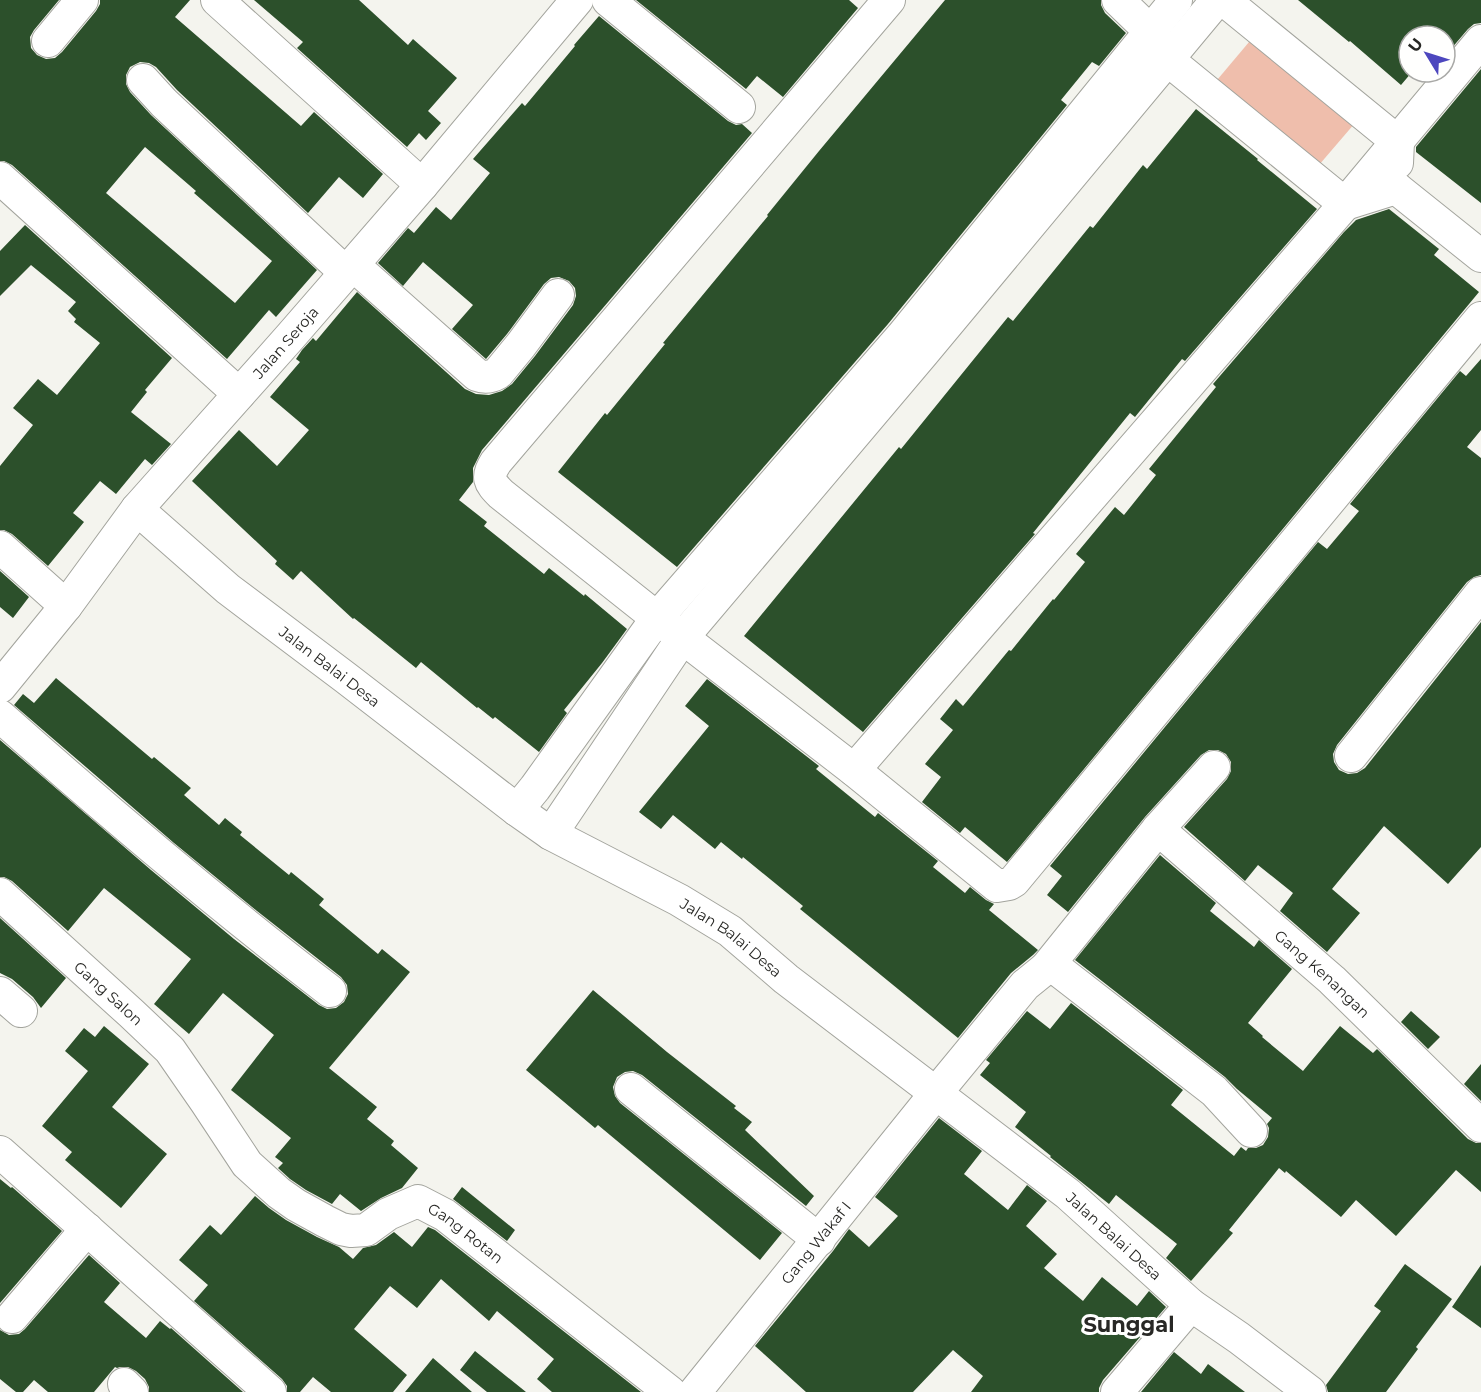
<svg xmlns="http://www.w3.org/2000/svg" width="1481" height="1392" font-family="Montserrat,sans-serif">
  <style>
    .green { fill: #efbeac }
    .building { fill: #2c502b; fill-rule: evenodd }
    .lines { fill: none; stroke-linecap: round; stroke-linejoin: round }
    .minor-casing { stroke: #a3a49d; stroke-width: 34 }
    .minor { stroke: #fff; stroke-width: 32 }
    .labels { text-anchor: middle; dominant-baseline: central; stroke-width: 6; stroke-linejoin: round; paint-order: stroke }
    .street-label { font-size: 15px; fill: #282825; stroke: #fffffe }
    .district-label { font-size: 21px; font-weight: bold; fill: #282825; stroke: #fffffe }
  </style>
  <rect width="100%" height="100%" fill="#f4f4ee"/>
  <path class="green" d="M1260,29l101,87 -48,56 -101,-86z"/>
  <path class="building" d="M0,0h59l-25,30 -4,7 1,11 6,7 9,4 9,-1 7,-6 34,-41 4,-7v-4h90l-15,17 126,109 13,-14 69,62 -20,24 -24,-21 -31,36 -131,-123 -21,-23 -7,-4 -9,-1 -10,5 -4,8v9l4,8 21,23 166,155 -41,47 -7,-7 -42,49 -215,-194 -8,-4h-4zM145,147l51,44 -2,2 78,68 -37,42 -129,-110z
    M254,0h105l49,45 5,-6 44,39 -29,33 13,12 -15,17 -7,-7 -12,14 -110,-99 6,-6z
    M636,0h213l9,8 -75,89 -26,-21 -11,13z
    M945,0h156v5l4,8 21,20 -27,33 -7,-4 -31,38 6,5 -179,219 -211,243 -119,-95 47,-59 2,2 58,-71 -2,-1 105,-127 -1,-1 52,-64z
    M1298,0h183v23l-7,1 -6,5 -23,27v-22l-2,2h-34v36h3l-11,13 -51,-44 -1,1z
    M599,16l129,105 8,4 6,-1 10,9 -270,317 -9,18v14l-14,18 28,22 -3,4 60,48 5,-6 35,28 1,-2 42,35 -25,34 -38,47 3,3 -28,39 -44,-35 -2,2 -15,-12 -1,1 -56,-46 -5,6 -62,-50 -1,1 -52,-48 -8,9 -18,-16 2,-3 -85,-80 47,-51 38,36 32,-36 -39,-33 30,-35 -4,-3 6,-9 11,-12 3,3 41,-49 108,97 11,5 13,1 13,-4 10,-7 23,-28 38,-51 3,-9 -1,-8 -6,-7 -10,-4 -8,1 -7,6 -37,50 -21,25 -34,-30 21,-24 -50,-43 -20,24 -25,-23 30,-35 6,5 22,-26 15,13 39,-47 -17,-14 49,-56 3,3 50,-60 -1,-1z
    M1481,69v134l-65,-51v-5z
    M1196,109l62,50 -1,1 60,49 -132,152 -3,-2 -47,58 -5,-4 -97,120 2,1 -172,198 -119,-96 155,-189 2,2 107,-132 5,4 77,-95 3,2 50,-63 4,4z
    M1389,209l50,40 -5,6 45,37 -472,570 -42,-35 -5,6 -38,-31 19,-25 -16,-13 28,-34 -13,-11 16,-20 7,7 46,-56 2,1 42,-52 1,1 31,-38 -9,-8 39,-47 9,8 32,-40 -7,-6 67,-82 -3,-3 131,-152 12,-12z
    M25,225l147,133 -27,32 2,2 -16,20 40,32 -19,21 -7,-6 -29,35 -16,-13 -27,32 11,9 -36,44 -36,-32 -8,-4h-4v-64l33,-41 -20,-17 25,-29 19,16 43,-52 -26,-21 2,-3 -8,-8 8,-9 -45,-37 -31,31v-45z
    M1481,359v71l-14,17 14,11v117l-7,2 -7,5 -130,163 -4,9 1,8 5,8 9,4 9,-1 8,-5 116,-146v225l-33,37 -64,-58 -52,63 28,24 -33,39 -47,-41 13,-18 -35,-28 -13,16 -61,-54 43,-48 4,-8v-9l-5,-8 -8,-4h-9l-8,5 -56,62 -77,95 -21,-17 15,-19 -12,-10 268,-324 9,7 32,-38 -9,-7 110,-133 6,5z
    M0,571l29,26 -16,21 -13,-11z
    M56,678l96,81 2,-2 37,31 -7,7 35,30 6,-7 17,14 -2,3 49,40 2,-3 33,27 -5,6 59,49 4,-5 28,23 -81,96 48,39 -10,12 27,22 -3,4 27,23 -16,20 -21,10 -20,13 -21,-17 -8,10 -26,-14 -16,-11 -12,-11 5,-5 -8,-6 16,-19 -60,-48 43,-55 -51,-42 -34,41 -35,-30 37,-45 -87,-71 -36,43 -56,-50 -8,-4h-4v-137l151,130 83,69 85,66 8,4 9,-1 8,-6 4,-8 -1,-9 -6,-8 -84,-66 -83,-68 -160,-138 9,-11 11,9z
    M707,679l112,87 -3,3 59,48 3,-4 60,48 -5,6 32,26 5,-6 16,13 8,4 -5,6 49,40 -5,5 -22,18 -53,65 -158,-129 3,-3 -60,-49 -1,2 -21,-17 -6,7 -42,-34 -12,14 -22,-17 70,-86 -24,-20z
    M1160,855l56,48 -6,8 44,36 5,-7 33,29 -44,54 15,13 -1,1 41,34 37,-45 33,27 4,-4 91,90 8,4h5v49l-25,-22 -60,66 -40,-36 -15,17 -55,-46 -1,2 -6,-5 -50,62 4,3 -42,48 -25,-23 11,-14 -61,-49 -7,9 -59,-47 1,-1 -36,-29 11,-15 -46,-37 10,-12 -4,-3 41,-49 23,18 21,-26 112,87 -12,15 63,51 7,-9 5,4 2,-3h8l7,-3 5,-8 1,-9 -2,-4 5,-6 -35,-29 -12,-12 -150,-117z
    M0,918l66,60 -25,30 -8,-11 -21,-18 -12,-6z
    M593,990l74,62 69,54 -2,2 18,14 -7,8 69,66 -8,10 -164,-131 -9,-4 -8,1 -8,5 -4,10 2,9 5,7 162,130 -22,27 -162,-135 -3,3 -69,-58z
    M1411,1011l29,26 -12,12 -27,-27z
    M104,1026l45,38 -37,43 55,47 -46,54 -56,-48 7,-8 -30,-26 46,-55 -23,-20 19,-23 11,9z
    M1481,1064v37l-17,-17z
    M939,1118l43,33 -18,23 44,36 19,-25 20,16 -21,25 31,28 -13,14 39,33 19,-24 35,29 12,-15 17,16 -63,73 -4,8v4h-128l12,-16 -30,-26 -40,42h-107l-51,-46 78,-95 16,-22 20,18 29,-31 -23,-19z
    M0,1179l11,9 1,-1 50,44 -62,72z
    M462,1187l53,43 -8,11 -54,-42z
    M255,1196l14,12 17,12 31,17 22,10 14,12 10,-11 13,-3 18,-13 18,15 16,-20 7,3 206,162h-89l-15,-13 17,-20 -57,-48 -8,10 -48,-42 -24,29 -27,-22 -36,43 53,46 -14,17h-62l-18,-15 -13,15h-13v-6l-5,-7 -88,-78 14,-16 -29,-25 31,-35 11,10z
    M89,1255l31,28 -16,19 42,36 14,-17 10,8 1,-1 72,64h-94v-5l-4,-8 -9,-8 -8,-4h-8l-3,1 -2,-1 -21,25h-46l-14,-12 -11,12h-7l-16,-13v-49l9,5 10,-1 6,-5z
    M1405,1264l47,35 -36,48 2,2 -32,43h-58l-2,-7 55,-74 -7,-5z
    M1481,1265v63l-29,-21z
    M475,1351l51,41h-39l-27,-22z
    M1174,1352l27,22 7,-10 37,28h-104z
    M433,1358l39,34h-67z"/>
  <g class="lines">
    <g class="minor-casing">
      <g id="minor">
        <path d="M217,0l205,185"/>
        <path d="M608,0l131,107"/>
        <path d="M889,0l-393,462c-10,15 -7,20 5,32l156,124 197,152 143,116 12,-2 5,-3 467,-563"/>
        <path d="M1118,0l32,31 18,29 177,144 51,-16"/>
        <path d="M1224,0l174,142 -1,21"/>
        <path d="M48,41l34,-41"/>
        <path d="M143,80l21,23 181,169"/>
        <path d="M0,178l239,216"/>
        <path d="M1396,188l85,68"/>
        <path d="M352,264l125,111c8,3 14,2 21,-2l23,-28 37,-50"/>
        <path id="s1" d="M137,509l91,80 118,89 171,132 34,24 128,66 51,31 56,48 282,215 123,111 48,33 71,54"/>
        <path d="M0,547l66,59"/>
        <path id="s2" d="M0,687l66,-81 71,-97 153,-172 132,-152 155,-185"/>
        <path d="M0,716c107,95 217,188 330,275"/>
        <path d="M1351,756l130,-163"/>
        <path d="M854,770l491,-566 136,-163"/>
        <path d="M517,810l18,-22 122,-170 245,-282 274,-336"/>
        <path id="s3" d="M1158,829l174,151 149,146"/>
        <path d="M551,834l132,-197 241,-285 293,-352"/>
        <path id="s4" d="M0,894l131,119 39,37 36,52 41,62 32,29 17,12 29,16 16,8 10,2 15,-1 22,-16 30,-13 27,14 225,177"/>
        <path d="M1046,968l112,-139 56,-62"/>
        <path d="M0,993l21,18"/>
        <path d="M631,1089l188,151"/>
        <path d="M0,1152l270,240"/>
        <path d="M12,1317l75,-88"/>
        <path d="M124,1384l8,8"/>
        <path id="s5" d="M695,1392l241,-299 89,-108 21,-17 7,-1 9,6 152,118 37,40"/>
        <path d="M1117,1392l74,-87"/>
      </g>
    </g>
    <use href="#minor" class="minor"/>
  </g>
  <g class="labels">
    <g class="street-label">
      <text stroke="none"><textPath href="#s2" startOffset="448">Jalan Seroja</textPath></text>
      <text stroke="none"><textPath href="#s1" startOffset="249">Jalan Balai Desa</textPath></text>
      <text stroke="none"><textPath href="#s1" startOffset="735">Jalan Balai Desa</textPath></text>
      <text stroke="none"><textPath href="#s3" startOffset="219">Gang Kenangan</textPath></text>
      <text stroke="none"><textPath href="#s4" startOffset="147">Gang Salon</textPath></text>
      <text stroke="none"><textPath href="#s4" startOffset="626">Gang Rotan</textPath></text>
      <text stroke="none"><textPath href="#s1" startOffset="1221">Jalan Balai Desa</textPath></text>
      <text stroke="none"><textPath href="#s5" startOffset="192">Gang Wakaf I</textPath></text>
    </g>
    <g class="district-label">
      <text x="1129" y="1324">Sunggal</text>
    </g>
  </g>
  <g transform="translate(1427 54) rotate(308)"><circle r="28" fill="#fffffe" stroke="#a9a9a7" stroke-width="1.5"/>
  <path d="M0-4.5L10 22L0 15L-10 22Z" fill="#4d47be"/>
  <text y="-9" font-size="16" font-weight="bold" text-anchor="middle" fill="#282825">U</text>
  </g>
</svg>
